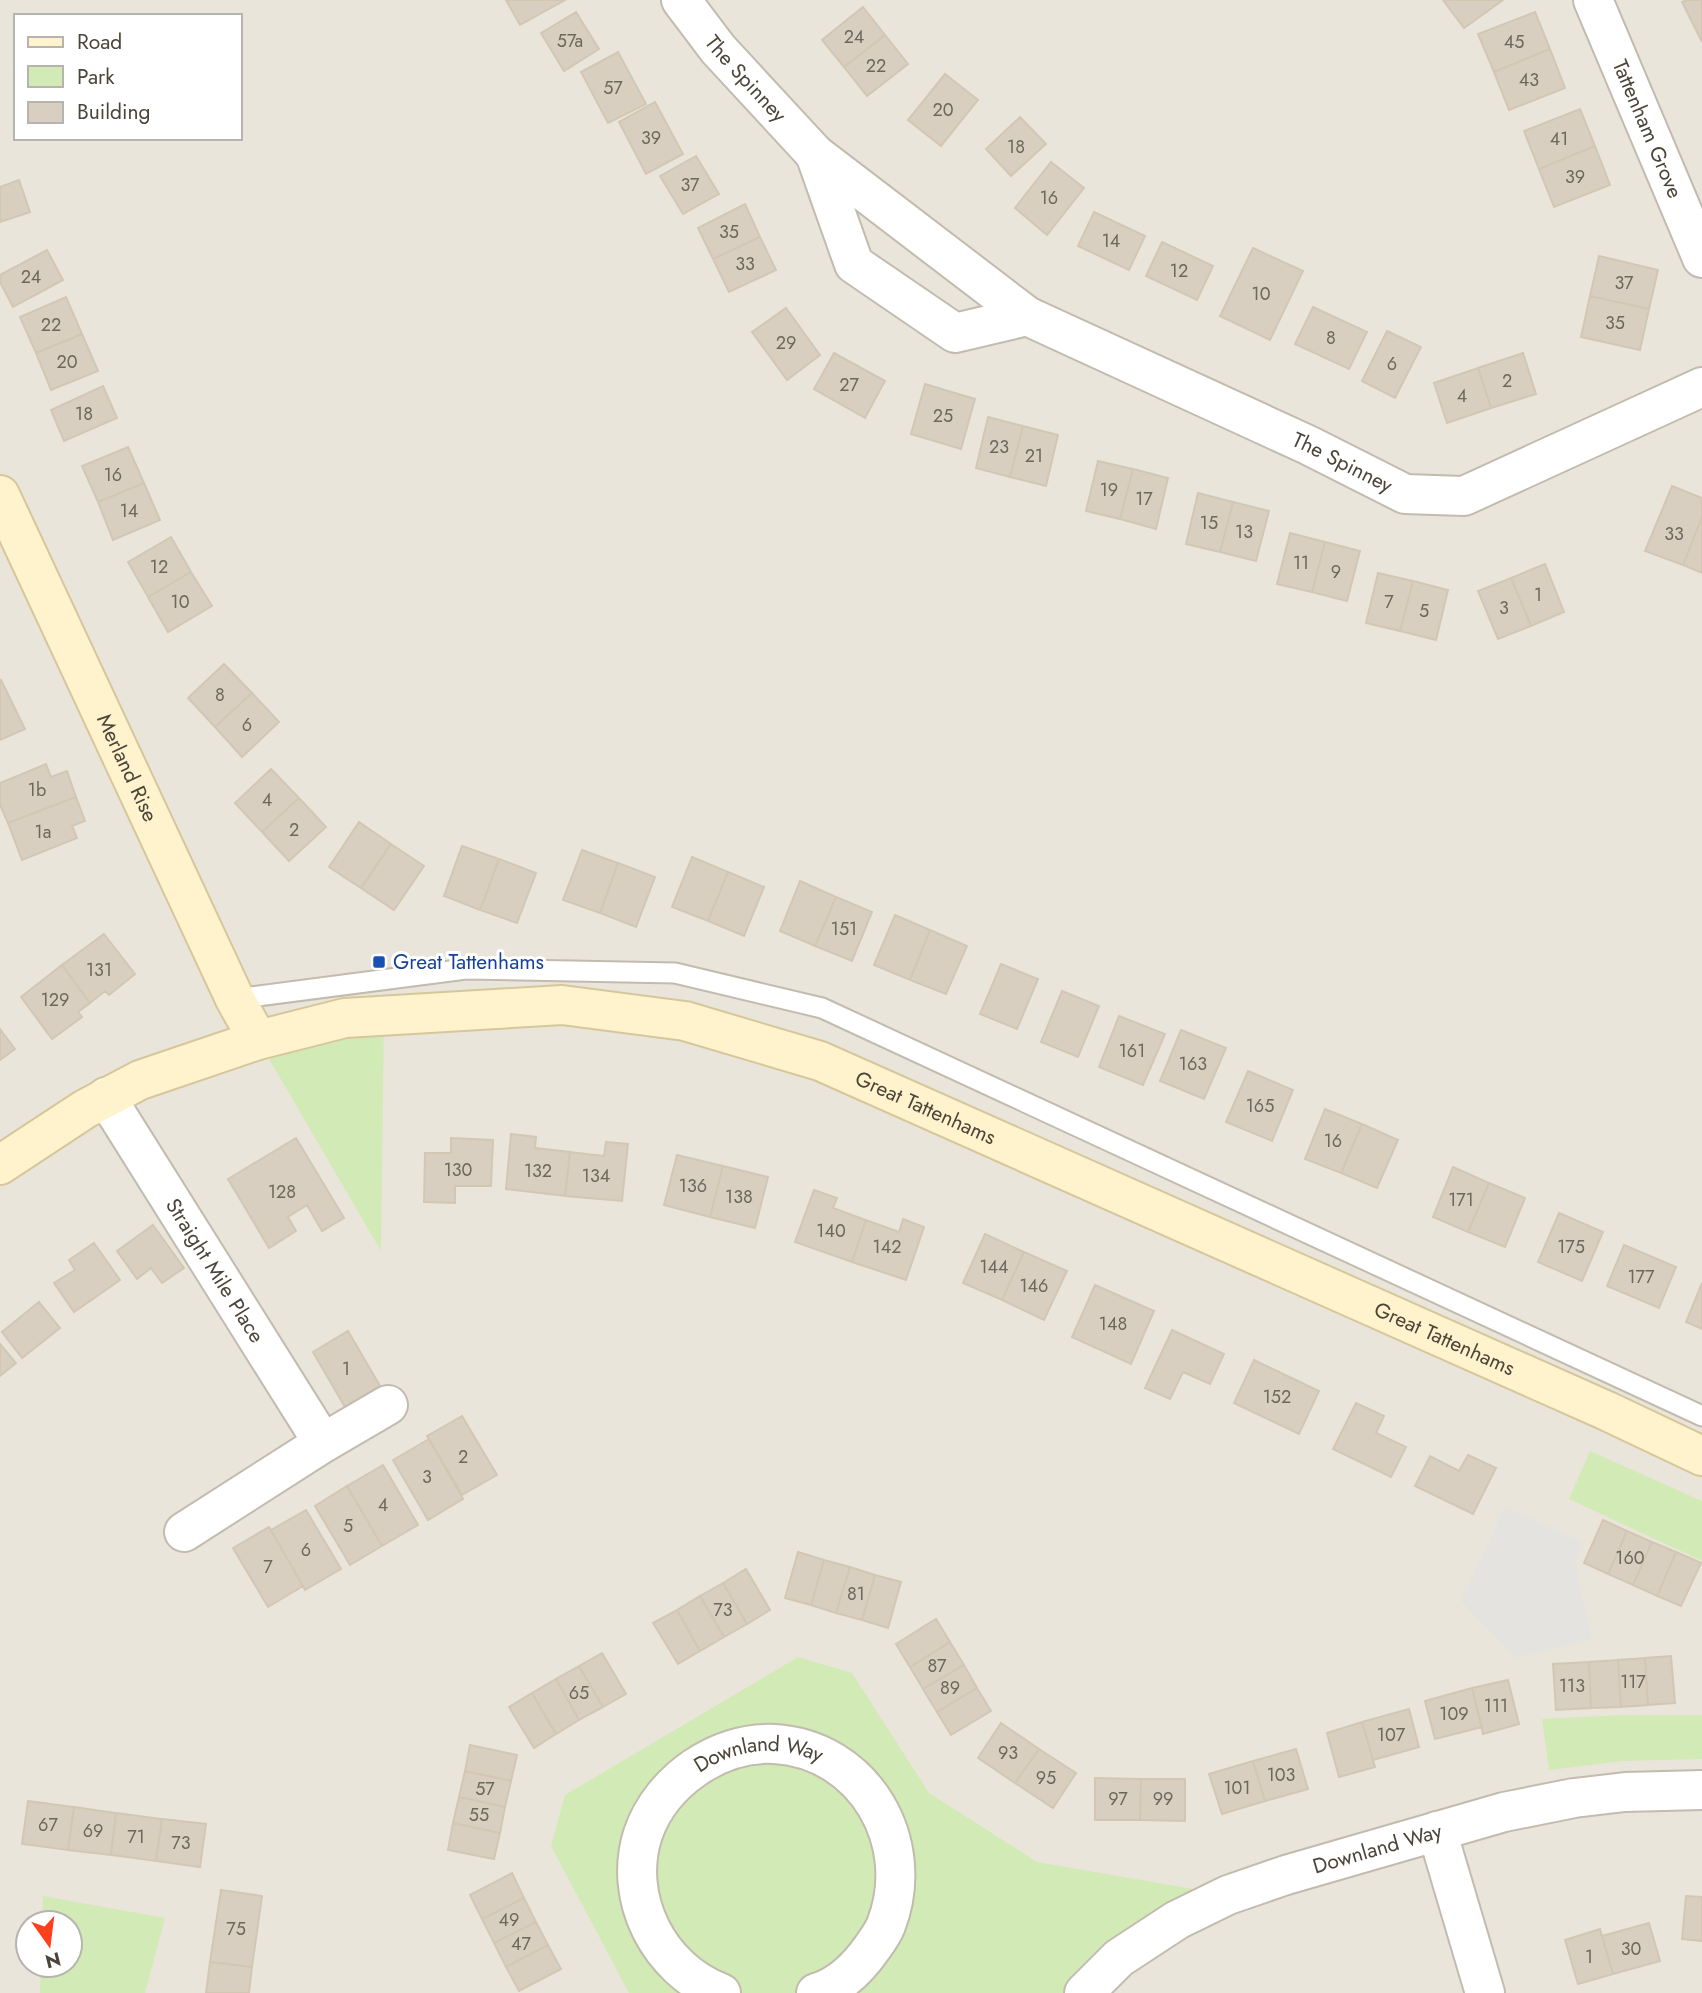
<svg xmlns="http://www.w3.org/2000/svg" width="1702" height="1993" font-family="Jost,sans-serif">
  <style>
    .residential { fill: #eae5da; fill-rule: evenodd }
    .green { fill: #d2eab5 }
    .parking { fill: #e5e3e0 }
    .building { fill: #d8cfc1; stroke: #d3c7b4; stroke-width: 2 }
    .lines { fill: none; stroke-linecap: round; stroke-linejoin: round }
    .lane-casing { stroke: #c2bbae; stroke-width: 23 }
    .street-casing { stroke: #c2bbae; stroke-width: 42 }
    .secondary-casing { stroke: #d6c79b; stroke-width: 42 }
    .lane { stroke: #fff; stroke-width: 19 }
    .street { stroke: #fff; stroke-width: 38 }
    .secondary { stroke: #fff3cd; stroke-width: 38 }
    .transit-dot { fill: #1a4fb4; stroke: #fff; stroke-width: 2.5 }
    .labels { text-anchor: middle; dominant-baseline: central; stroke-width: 6; stroke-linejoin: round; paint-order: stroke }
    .number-label { font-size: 18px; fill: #6e675b }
    .street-label { font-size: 21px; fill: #4b4439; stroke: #fff }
    .transit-label { font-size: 21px; fill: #164399; stroke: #fff; text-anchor: start }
  </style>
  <rect width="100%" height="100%" fill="#f6f3ec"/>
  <path class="residential" d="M0,0h1702v1993h-1702zM16,16h224v122h-224zM28,1923h42v42h-42z"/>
  <path class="green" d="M384,1016l-3,235 -123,-211z
    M1590,1451l112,50v60l-133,-62z
    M798,1657l54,16 77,120 108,69 191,33 -144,98h-455l-78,-147 14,-51z
    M1621,1715h81v44l-79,2 -74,9 -7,-51z
    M43,1896l122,22 -20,75h-105l1,-28h29v-42h-28z"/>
  <path class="parking" d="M1505,1507l78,35 -8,21 17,77 -76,19 -55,-58z"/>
  <path class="building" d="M506,0h59l-45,25z
    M1443,0h60l-39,28z
    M1687,0h15v42l-20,-40z
    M863,7l22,28 -41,32 -22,-27z
    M576,12l23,37 -35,22 -23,-38z
    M1535,12l15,37 -56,23 -16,-38z
    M885,35l23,29 -41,32 -23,-29z
    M1550,49l15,39 -56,22 -15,-38z
    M618,52l28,52 -38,19 -27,-51z
    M945,74l33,26 -37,46 -33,-26z
    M655,102l28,52 -37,20 -27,-52z
    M1580,109l15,37 -56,23 -15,-38z
    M1020,117l26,27 -35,32 -25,-27z
    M1595,146l15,39 -56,22 -15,-38z
    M696,156l23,38 -36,20 -23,-38z
    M1051,162l33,26 -37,47 -32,-27z
    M19,180l11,32 -30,10v-35z
    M745,204l15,33 -47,22 -15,-31z
    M1094,212l51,24 -16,34 -51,-24z
    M760,237l16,33 -47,22 -16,-33z
    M1162,242l51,24 -16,34 -51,-24z
    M1253,248l50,23 -33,69 -50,-24z
    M47,250l16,30 -50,27 -13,-25v-7z
    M1599,256l59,14 -9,39 -59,-13z
    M1590,296l59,13 -9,41 -59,-13z
    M66,297l16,37 -46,19 -16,-36z
    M1313,307l54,25 -18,37 -54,-25z
    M786,308l34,47 -33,25 -35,-48z
    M1387,331l34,16 -26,51 -33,-17z
    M82,334l16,37 -47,19 -15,-37z
    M834,353l51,28 -20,37 -51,-29z
    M1523,353l13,41 -45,14 -13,-40z
    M1478,368l13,40 -44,15 -13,-40z
    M925,384l50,15 -14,50 -50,-15z
    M103,386l14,32 -53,23 -13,-31z
    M988,417l35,9 -13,51 -34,-9z
    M1023,426l35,9 -12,51 -36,-9z
    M128,447l16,36 -46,19 -16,-36z
    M1098,461l35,8 -13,50 -34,-8z
    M1133,469l35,9 -12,51 -36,-10z
    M144,483l16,37 -47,20 -15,-38z
    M1672,486l30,12v19l-19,48 -38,-14z
    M1198,493l35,9 -13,50 -34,-8z
    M1233,502l36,9 -13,50 -36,-9z
    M1702,517v56l-19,-8z
    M1290,533l35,9 -13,50 -35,-8z
    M171,537l20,35 -43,25 -20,-35z
    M1325,542l35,9 -13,50 -35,-9z
    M1545,564l19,48 -33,14 -20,-48z
    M191,572l21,34 -44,26 -20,-35z
    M1378,573l35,8 -13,50 -34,-8z
    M1511,578l20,48 -33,13 -20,-48z
    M1413,581l35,9 -12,50 -36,-9z
    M224,664l28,29 -37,34 -27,-29z
    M1,680l24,49 -25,11v-59z
    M252,693l27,29 -37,35 -27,-30z
    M46,764l5,13 16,-6 9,26 -68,26 -8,-18v-22z
    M271,769l28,29 -37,34 -27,-29z
    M76,797l9,24 -13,5 5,12 -55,22 -14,-37z
    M299,798l27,29 -37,34 -27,-29z
    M359,822l32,22 -30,44 -32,-21z
    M391,844l33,22 -30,44 -33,-22z
    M462,846l37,13 -19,51 -36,-14z
    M582,850l36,13 -18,50 -37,-13z
    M692,857l36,15 -20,49 -36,-14z
    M499,859l37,14 -19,50 -37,-13z
    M618,863l37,14 -19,50 -36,-14z
    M728,872l36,15 -20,49 -36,-15z
    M800,881l36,16 -21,49 -35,-15z
    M836,897l36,15 -20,49 -37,-15z
    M895,915l35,15 -20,50 -36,-15z
    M930,930l37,16 -21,48 -36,-14z
    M104,934l31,40 -26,21 -4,-4 -15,12 -28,-38z
    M1001,964l37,15 -21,50 -37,-15z
    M62,965l28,38 -12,9 4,5 -30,22 -31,-42z
    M1062,991l37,15 -21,51 -37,-15z
    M1119,1016l46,18 -22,51 -44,-18z
    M0,1029l15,20 -15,11z
    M1181,1030l45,18 -22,51 -44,-18z
    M1248,1071l45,19 -21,51 -46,-19z
    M1325,1109l37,15 -21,49 -36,-14z
    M1362,1124l36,16 -21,48 -36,-15z
    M511,1134l25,3 -1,11 35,4 -5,44 -59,-7z
    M296,1138l48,80 -22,13 -15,-26 -19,12 8,14 -27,17 -41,-69z
    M451,1138l42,2 -2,46h-36v17l-31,-1 1,-49h26z
    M606,1142l22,2 -6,57 -57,-5 5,-44 34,4z
    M677,1155l46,11 -13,51 -46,-12z
    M723,1166l45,11 -13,51 -45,-11z
    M1453,1167l36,16 -21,49 -35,-15z
    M1489,1183l36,15 -20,49 -37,-15z
    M814,1190l23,8 -4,10 33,12 -14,42 -57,-20z
    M1559,1213l44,19 -21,49 -44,-19z
    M903,1219l21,8 -18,53 -54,-18 14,-42 33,12z
    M153,1225l31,43 -22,15 -11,-15 -14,11 -20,-28z
    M985,1234l39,18 -22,48 -39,-17z
    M94,1243l26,37 -46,32 -20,-29 21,-13 -6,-10z
    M1624,1245l52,22 -17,41 -52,-22z
    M1024,1252l43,19 -23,49 -42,-20z
    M1702,1283v46l-16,-7z
    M1095,1285l59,26 -23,53 -59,-27z
    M39,1302l21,26 -38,30 -20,-26z
    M1172,1330l52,24 -14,30 -27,-12 -13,27 -25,-11z
    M348,1331l32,55 -35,21 -32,-55z
    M0,1344l16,19 -16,13z
    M1254,1360l65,31 -20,43 -65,-31z
    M1356,1403l28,13 -8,17 30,14 -15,30 -58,-28z
    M462,1416l35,59 -35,20 -35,-59z
    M429,1439l34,60 -35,21 -35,-60z
    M1468,1455l28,13 -23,46 -58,-28 15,-30 29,15z
    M383,1465l35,60 -36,21 -35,-60z
    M347,1486l35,60 -32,19 -35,-59z
    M306,1510l35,59 -36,21 -34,-60z
    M1603,1520l24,11 -19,43 -24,-11z
    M269,1527l34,59 -35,21 -35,-59z
    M1627,1531l25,11 -19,43 -25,-11z
    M1652,1542l24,10 -19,44 -24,-11z
    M798,1552l26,8 -13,45 -26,-7z
    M1676,1552l25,11 -20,43 -24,-10z
    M824,1560l26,7 -14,46 -25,-8z
    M850,1567l25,8 -13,45 -26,-7z
    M746,1569l24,41 -23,14 -24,-41z
    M875,1575l26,7 -13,46 -26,-8z
    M723,1583l24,41 -23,13 -24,-41z
    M700,1596l24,41 -24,14 -23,-41z
    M677,1610l23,41 -22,13 -25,-41z
    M936,1619l14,23 -40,25 -14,-23z
    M950,1642l14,23 -41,24 -13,-22z
    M602,1653l24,41 -23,13 -24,-41z
    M1671,1656l4,47 -27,2 -3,-47z
    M1645,1658l3,47 -27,2 -3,-47z
    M1618,1660l3,47 -30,1 -2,-46z
    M1589,1662l2,46 -35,2 -3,-46z
    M964,1665l13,23 -40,24 -14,-23z
    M579,1666l24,41 -24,13 -23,-41z
    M556,1679l23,41 -23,14 -24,-41z
    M1508,1680l11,44 -36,10 -11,-46z
    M977,1688l14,23 -40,24 -14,-23z
    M1472,1688l10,39 -47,12 -10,-38z
    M532,1693l24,41 -22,14 -25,-41z
    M1409,1709l10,38 -46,13 -11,-38z
    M1362,1722l13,45 -36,10 -12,-44z
    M1001,1723l38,26 -24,34 -37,-25z
    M470,1745l47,10 -6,26 -46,-10z
    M1039,1749l37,24 -23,35 -38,-25z
    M1296,1749l12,40 -43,12 -12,-40z
    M1253,1761l12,40 -43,13 -13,-40z
    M465,1771l46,10 -6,26 -46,-10z
    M1095,1778l46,1 -1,41h-45z
    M1141,1779h44v42l-45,-1z
    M459,1797l46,10 -5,26 -47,-10z
    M28,1801l46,6 -6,43 -46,-6z
    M74,1807l42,6 -5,42 -43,-5z
    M116,1813l46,6 -6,42 -45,-6z
    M162,1819l44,5 -6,43 -44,-6z
    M453,1823l47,10 -6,26 -46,-9z
    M512,1873l12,25 -42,21 -12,-24z
    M221,1890l41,6 -10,71 -42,-5z
    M1686,1896l16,1v44l-20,-2z
    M524,1898l12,24 -42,21 -12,-24z
    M536,1922l12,23 -42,22 -12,-24z
    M1649,1923l11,38 -47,13 -11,-38z
    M1600,1929l13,45 -35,10 -13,-44z
    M548,1945l13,24 -42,22 -13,-24z
    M210,1962l42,5 -3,26h-43z"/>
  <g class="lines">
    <g class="lane-casing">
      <path id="lane" d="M235,999l231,-30 209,4 147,35 880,408"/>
    </g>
    <g class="street-casing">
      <g id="street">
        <path id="s1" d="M681,0l37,49 97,105 212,162 281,129 97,49 59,2 238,-109"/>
        <path id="s2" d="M1593,0l109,258"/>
        <path d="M815,154l39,110 101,69 72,-17"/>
        <path id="s3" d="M106,1097l217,346"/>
        <path d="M184,1532l139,-89 65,-38"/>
        <path d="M1437,1831l48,162"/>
        <path id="s4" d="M721,1993c-62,-23 -99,-95 -78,-159 18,-53 76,-93 131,-90 91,5 144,99 112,181 -3,8 -9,16 -14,23 -14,20 -32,38 -56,45"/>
        <path id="s5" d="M1084,1993l35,-35 58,-38 51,-25 58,-20 218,-63 70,-14 51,-6 77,-2"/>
      </g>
    </g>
    <g class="secondary-casing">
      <g id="secondary">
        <path id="s6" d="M0,495l235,504 23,41"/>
        <path id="s7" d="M0,1165l85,-56 55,-29 118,-40 87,-22 217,-13 123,16 135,40 787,350 95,45"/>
      </g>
    </g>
    <use href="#lane" class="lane"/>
    <use href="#street" class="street"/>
    <use href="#secondary" class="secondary"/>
  </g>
  <rect class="transit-dot" x="372" y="955" width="14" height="14" rx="3.5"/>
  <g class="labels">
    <g class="number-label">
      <text x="854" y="37">24</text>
      <text x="570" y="41">57a</text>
      <text x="1514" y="42">45</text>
      <text x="876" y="66">22</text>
      <text x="1529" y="80">43</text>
      <text x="613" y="88">57</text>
      <text x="943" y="110">20</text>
      <text x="651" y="138">39</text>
      <text x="1559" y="139">41</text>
      <text x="1016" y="147">18</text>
      <text x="1575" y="177">39</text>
      <text x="690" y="185">37</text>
      <text x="1049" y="198">16</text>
      <text x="729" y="232">35</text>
      <text x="1111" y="241">14</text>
      <text x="745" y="264">33</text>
      <text x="1179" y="271">12</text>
      <text x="31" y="277">24</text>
      <text x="1624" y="283">37</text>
      <text x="1261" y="294">10</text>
      <text x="1615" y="323">35</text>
      <text x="51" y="325">22</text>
      <text x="1331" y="338">8</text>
      <text x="786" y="343">29</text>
      <text x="67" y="362">20</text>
      <text x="1392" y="364">6</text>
      <text x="1507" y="381">2</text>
      <text x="849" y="385">27</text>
      <text x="1462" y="396">4</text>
      <text x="84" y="414">18</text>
      <text x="943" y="416">25</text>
      <text x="999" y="447">23</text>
      <text x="1034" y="456">21</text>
      <text x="113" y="475">16</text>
      <text x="1109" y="490">19</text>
      <text x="1144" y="499">17</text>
      <text x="129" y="511">14</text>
      <text x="1209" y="523">15</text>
      <text x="1244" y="532">13</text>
      <text x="1674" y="534">33</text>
      <text x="1301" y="563">11</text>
      <text x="159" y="567">12</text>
      <text x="1336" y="572">9</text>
      <text x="1538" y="595">1</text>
      <text x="180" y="602">10</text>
      <text x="1389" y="602">7</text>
      <text x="1504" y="608">3</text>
      <text x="1424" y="611">5</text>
      <text x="220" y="695">8</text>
      <text x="247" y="725">6</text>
      <text x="37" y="790">1b</text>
      <text x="267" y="800">4</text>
      <text x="294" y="830">2</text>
      <text x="43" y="832">1a</text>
      <text x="844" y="929">151</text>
      <text x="99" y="970">131</text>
      <text x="55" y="1000">129</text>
      <text x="1132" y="1051">161</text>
      <text x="1193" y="1064">163</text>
      <text x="1260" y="1106">165</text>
      <text x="1333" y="1141">16</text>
      <text x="458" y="1170">130</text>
      <text x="538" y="1171">132</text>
      <text x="596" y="1176">134</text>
      <text x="693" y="1186">136</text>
      <text x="282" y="1192">128</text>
      <text x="739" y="1197">138</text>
      <text x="1461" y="1200">171</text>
      <text x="831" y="1231">140</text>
      <text x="887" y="1247">142</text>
      <text x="1571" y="1247">175</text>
      <text x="994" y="1267">144</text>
      <text x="1641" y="1277">177</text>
      <text x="1034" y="1286">146</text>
      <text x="1113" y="1324">148</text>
      <text x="346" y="1369">1</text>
      <text x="1277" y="1397">152</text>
      <text x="463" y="1457">2</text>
      <text x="427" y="1477">3</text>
      <text x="383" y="1505">4</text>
      <text x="348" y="1526">5</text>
      <text x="306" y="1550">6</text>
      <text x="1630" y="1558">160</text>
      <text x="268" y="1567">7</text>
      <text x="856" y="1594">81</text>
      <text x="723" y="1610">73</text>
      <text x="937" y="1666">87</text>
      <text x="1633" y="1682">117</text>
      <text x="1572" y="1686">113</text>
      <text x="950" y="1688">89</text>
      <text x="579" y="1693">65</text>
      <text x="1496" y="1706">111</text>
      <text x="1454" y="1714">109</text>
      <text x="1391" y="1735">107</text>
      <text x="1008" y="1753">93</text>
      <text x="1281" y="1775">103</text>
      <text x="1046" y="1778">95</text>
      <text x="1237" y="1788">101</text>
      <text x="485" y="1789">57</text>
      <text x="1118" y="1799">97</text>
      <text x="1163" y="1799">99</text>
      <text x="479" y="1815">55</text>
      <text x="48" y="1825">67</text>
      <text x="93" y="1831">69</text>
      <text x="136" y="1837">71</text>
      <text x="181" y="1843">73</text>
      <text x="509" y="1920">49</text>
      <text x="236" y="1929">75</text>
      <text x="521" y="1944">47</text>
      <text x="1631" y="1949">30</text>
      <text x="1589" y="1957">1</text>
    </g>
    <g class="street-label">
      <text stroke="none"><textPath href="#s1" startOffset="102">The Spinney</textPath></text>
      <text stroke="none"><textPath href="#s2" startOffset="140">Tattenham Grove</textPath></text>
      <text stroke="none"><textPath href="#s1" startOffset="819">The Spinney</textPath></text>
      <text stroke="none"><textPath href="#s6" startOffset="301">Merland Rise</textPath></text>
      <text stroke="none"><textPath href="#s7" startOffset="976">Great Tattenhams</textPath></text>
      <text stroke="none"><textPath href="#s3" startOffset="205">Straight Mile Place</textPath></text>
      <text stroke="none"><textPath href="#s7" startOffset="1544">Great Tattenhams</textPath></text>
      <text stroke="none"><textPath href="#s4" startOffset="348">Downland Way</textPath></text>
      <text stroke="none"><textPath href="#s5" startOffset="332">Downland Way</textPath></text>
    </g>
    <g class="transit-label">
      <text x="393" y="962">Great Tattenhams</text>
    </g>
  </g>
  <rect x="14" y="14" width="228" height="126" fill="#ffffff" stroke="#b7b4b0" stroke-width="2"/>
  <rect x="28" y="37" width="35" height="10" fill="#fff3cd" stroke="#b7b4b0" stroke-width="2"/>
  <text x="77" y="49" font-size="21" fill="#4b4439">Road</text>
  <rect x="28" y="66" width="35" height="21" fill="#d2eab5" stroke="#b7b4b0" stroke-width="2"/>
  <text x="77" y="84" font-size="21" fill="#4b4439">Park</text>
  <rect x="28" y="102" width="35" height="21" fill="#d8cfc1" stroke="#b7b4b0" stroke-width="2"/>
  <text x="77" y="119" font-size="21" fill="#4b4439">Building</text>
  <g transform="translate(49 1944) rotate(166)"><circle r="33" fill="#ffffff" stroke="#b7b4b0" stroke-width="2"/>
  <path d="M0-5L12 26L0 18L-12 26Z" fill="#fc3f1d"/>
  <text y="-10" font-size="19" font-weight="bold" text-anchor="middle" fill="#4b4439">N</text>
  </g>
</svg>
